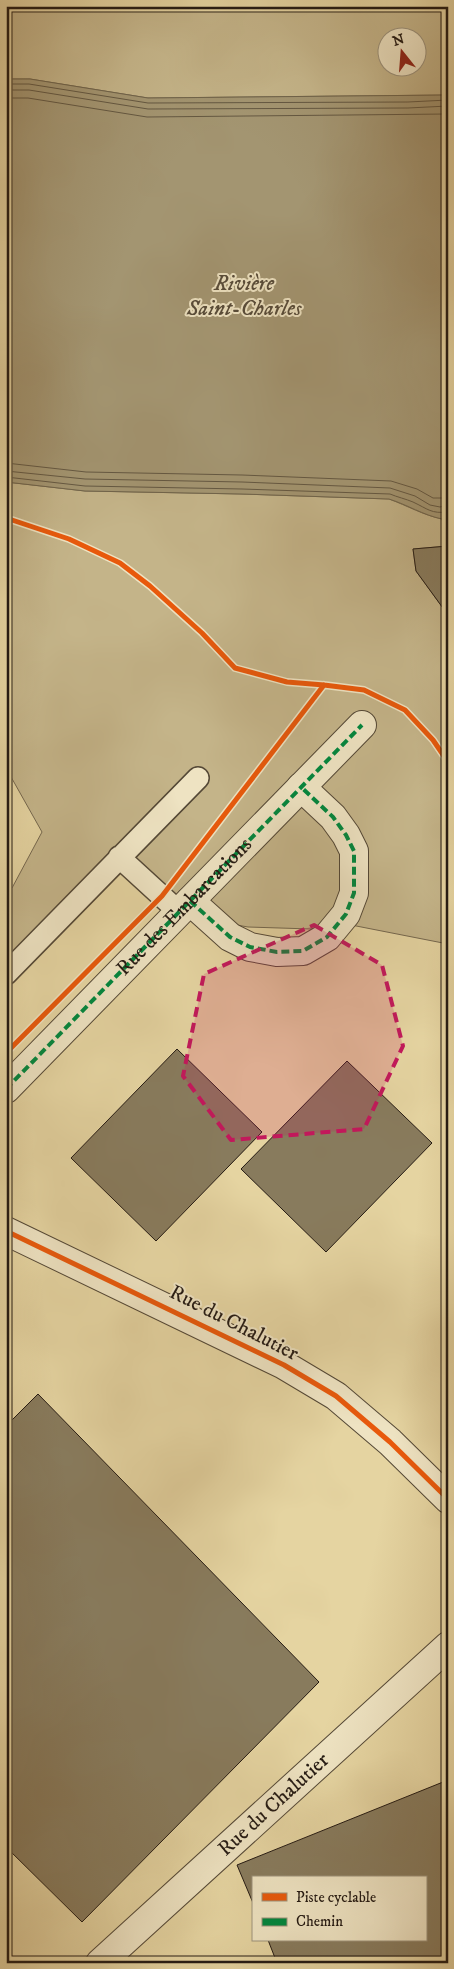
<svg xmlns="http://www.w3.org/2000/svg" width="454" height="1969" font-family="'IM FELL DW Pica',serif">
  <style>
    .green { fill: #c4b489; stroke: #74674e; fill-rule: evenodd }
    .water { fill: #a39571; stroke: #70644b }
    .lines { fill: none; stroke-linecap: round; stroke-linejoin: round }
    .shore { stroke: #645842; stroke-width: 1 }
    .building { fill: #887b5d; stroke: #241a13 }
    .lane-casing { stroke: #544836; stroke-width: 24 }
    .street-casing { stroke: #544836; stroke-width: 30 }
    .lane { stroke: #eee3c2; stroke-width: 21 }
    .street { stroke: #eee3c2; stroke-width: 28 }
    .quiet { stroke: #00873e; stroke-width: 4; stroke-dasharray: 8 4; stroke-linecap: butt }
    .cycleway-casing { stroke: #eee3c2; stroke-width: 8 }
    .cycleway { stroke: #e8590c; stroke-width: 5 }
    .marked { fill: #c2185b; fill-opacity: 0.2; stroke: #c2185b; stroke-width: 4; stroke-dasharray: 10 6; stroke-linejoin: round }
    .labels { text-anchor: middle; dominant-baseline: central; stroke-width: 4; stroke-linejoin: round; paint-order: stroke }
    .street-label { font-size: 21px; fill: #241a13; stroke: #eee3c2 }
    .water-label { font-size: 22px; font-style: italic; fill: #574b39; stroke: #eee3c2 }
  </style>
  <rect width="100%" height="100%" fill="#e5d4a1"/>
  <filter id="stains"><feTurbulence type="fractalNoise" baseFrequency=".004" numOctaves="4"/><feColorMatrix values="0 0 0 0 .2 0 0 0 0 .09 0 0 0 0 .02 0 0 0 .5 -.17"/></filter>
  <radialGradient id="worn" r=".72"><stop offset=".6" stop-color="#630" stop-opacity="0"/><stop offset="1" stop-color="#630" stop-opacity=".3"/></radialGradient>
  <path class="green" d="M6,6h442v89l-300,3 -118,-19h-24zM386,38h30v30h-30z
    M6,482l79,9 157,3 147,5c19,7 34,16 53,20l6,27 -35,3 3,22 32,44v329l-107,-21 -30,6 -63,-2 -56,-10 -73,-70 -113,114v-67l6,-6 30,-56 -36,-64z"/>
  <path class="water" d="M6,79h24l118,19 300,-3v421l-6,3c-19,-4 -34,-14 -53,-20l-147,-5 -157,-3 -79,-9z"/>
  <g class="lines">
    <path class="shore" d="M6,84h23l119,19 260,-1 40,-2
      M6,90h23l119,19 260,-1 40,-2
      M6,98h22l119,19 301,-3
      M6,463l80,9 156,3 149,6 26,8 16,9h15
      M6,471l79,8 157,3 148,6 25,8 15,9 10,2 8,-2
      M6,477l79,9 157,3 148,5c7,3 16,5 23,8 15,7 18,12 35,10"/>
  </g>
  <path class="building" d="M448,546v69l-32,-44 -3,-22z
    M177,1049l85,83 -106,109 -85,-83z
    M347,1061l85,82 -106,109 -85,-83z
    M38,1394l281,288 -237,240 -76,-75v-421z
    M448,1780v182l-171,1 -9,-23h157v-62h-172v25l-16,-38z"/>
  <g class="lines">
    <g class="lane-casing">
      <path id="lane" d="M119,857l60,55
        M6,974l192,-196"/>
    </g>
    <g class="street-casing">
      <g id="street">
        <path d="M190,901l40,36 20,10 27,5 26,-1 24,-14 19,-23 8,-21v-42l-8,-16 -13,-18 -32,-30"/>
        <path d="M6,1089l356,-364"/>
        <path d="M6,1231l278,134 52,31 54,46 58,57"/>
        <path id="s1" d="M100,1963l348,-317"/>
      </g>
    </g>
    <use href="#lane" class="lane"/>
    <use href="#street" class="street"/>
    <g class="quiet">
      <path d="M190,901l40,36 20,10 27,5 26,-1 24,-14 19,-23 8,-21v-42l-8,-16 -13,-18 -32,-30"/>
      <path id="s2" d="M6,1089l356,-364"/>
    </g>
    <g class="cycleway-casing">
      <path id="cycleway" d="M6,518l63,21 51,24 30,23 52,47 33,35 52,14 37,3 40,5 41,20 28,30 15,22
        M6,1053l156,-157 162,-211
        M6,1231l278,134 52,31 54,46 58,57"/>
    </g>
    <use href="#cycleway" class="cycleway"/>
  </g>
  <path class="marked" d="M314,925l68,40 21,81 -39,83 -133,11 -48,-64 21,-102z"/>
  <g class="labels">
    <g class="street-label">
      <text stroke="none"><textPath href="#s2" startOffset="255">Rue des Embarcations</textPath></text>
      <text transform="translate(234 1323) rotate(27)">Rue du Chalutier</text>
      <text stroke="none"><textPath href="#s1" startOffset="235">Rue du Chalutier</textPath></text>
    </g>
    <g class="water-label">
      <text x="244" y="283">Rivière<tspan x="244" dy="25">Saint-Charles</tspan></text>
    </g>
  </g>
  <rect width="454" height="1969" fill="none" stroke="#e5d4a1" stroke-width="25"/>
  <rect x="8" y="8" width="439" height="1954" fill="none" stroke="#241a13" stroke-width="2.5"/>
  <rect x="12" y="12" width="429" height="1944" fill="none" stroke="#241a13"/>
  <rect x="252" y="1876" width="175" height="65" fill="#eee3c2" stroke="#9d937c"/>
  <rect x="262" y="1893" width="25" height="8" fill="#e8590c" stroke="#9d937c"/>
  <text x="296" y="1902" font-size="15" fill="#241a13">Piste cyclable</text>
  <rect x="262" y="1918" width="25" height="8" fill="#00873e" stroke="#9d937c"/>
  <text x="296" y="1926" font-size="15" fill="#241a13">Chemin</text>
  <g transform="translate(402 52) rotate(343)"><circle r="24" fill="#eee3c2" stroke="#9d937c"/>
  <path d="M0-4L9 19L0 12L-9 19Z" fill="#8f2418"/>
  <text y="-8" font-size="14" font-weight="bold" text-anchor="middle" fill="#241a13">N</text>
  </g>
  <rect width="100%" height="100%" filter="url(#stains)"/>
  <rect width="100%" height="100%" fill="url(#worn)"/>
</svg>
